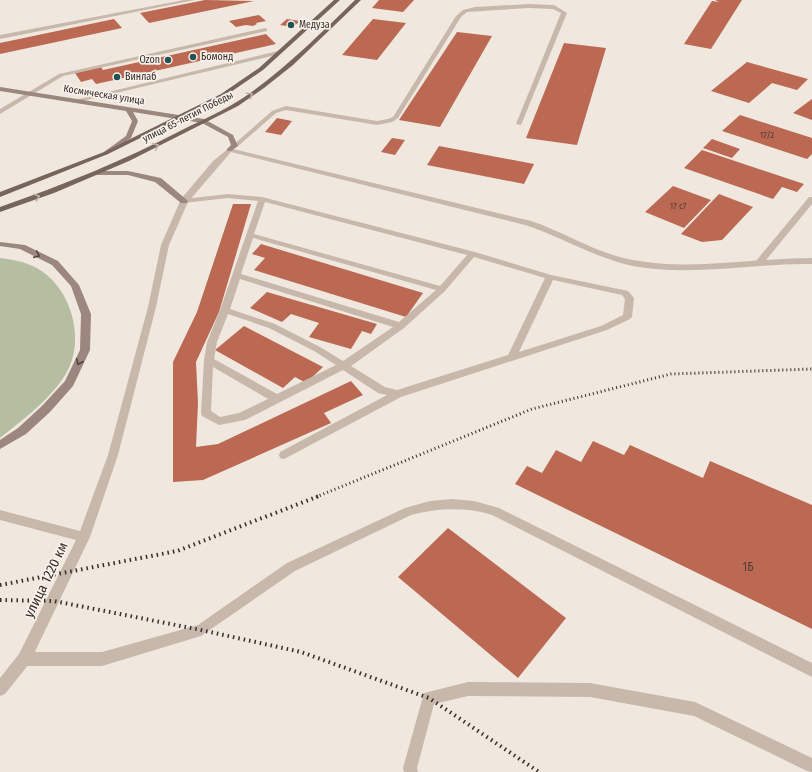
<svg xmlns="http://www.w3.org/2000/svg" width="812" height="772" font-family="'Fira Sans Condensed',sans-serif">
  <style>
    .green { fill: #b5bea0 }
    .building { fill: #bb6952 }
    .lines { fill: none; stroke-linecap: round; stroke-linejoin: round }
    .lane { fill: #c8b8ab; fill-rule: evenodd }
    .street { fill: #c8b8ab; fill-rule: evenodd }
    .secondary { fill: #9b877d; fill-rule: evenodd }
    .primary { fill: #77655c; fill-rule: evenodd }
    .rail-far1 { stroke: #362d2a; stroke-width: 3; stroke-dasharray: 1 3; stroke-linecap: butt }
    .rail { stroke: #362d2a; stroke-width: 4; stroke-dasharray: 1.5 4; stroke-linecap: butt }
    .oneway { stroke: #beb3ab }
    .oneway2 { stroke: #4f443f }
    .poi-dot { fill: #235254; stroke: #f8f2eb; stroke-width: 1.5 }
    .labels { text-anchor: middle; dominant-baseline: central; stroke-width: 3.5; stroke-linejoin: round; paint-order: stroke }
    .far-number-label { font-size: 9px; fill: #573c34 }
    .far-poi-label { font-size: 10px; fill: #362d2a; stroke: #f8f2eb; text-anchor: start }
    .far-street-label { font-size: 10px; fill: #362d2a; stroke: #f8f2eb }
    .near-number-label { font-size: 12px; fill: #573c34 }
    .near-street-label { font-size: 14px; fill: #362d2a; stroke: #f8f2eb }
  </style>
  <rect width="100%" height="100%" fill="#f0e8df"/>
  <path class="green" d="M0,258c10,1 21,3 30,7 35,13 53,61 42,95 -9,30 -48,59 -72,78z"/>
  <path class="building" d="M205,0l49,1 -105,22 -9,-10z
    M379,0h35l-11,12 -31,-4z
    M715,0h27l-31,49 -27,-5 28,-43 7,1z
    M259,15l7,6 -10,2 1,1 -4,2 -7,-1 -10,2 -7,-6z
    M114,19l8,9 -122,26v-11z
    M287,19l13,2 -7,6 -13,-2z
    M373,19l33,4 -29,37 -35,-5z
    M457,32l35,4 -52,91 -41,-7z
    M266,34l10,10 -180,40 -4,-5 -11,3 -6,-9 26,-6 2,3z
    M564,43l42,5 -29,97 -51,-7z
    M747,62l32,9 29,8 -11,11 -25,-7 -23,20 -38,-12z
    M812,99v21l-19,-7z
    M740,115l72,23v16l-5,5 -85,-28z
    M277,118l15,3 -11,14 -16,-3z
    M392,138l13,2 -10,15 -14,-3z
    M712,139l28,10 -8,9 -29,-10z
    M439,146l95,18 -10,20 -97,-19z
    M702,150l102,34 -7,8 -15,-5 -9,12 -89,-31z
    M673,186l38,14 -27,28 -39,-16z
    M719,194l34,13 -31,33 -20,2 -21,-8z
    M233,204h18l-32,108 -23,50 2,41 -2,44 22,-3 133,-63 12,14 -39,18 7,10 -128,57 -30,2v-120l24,-50z
    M261,244l162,49 -17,24 -152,-47 11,-12 -13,-4z
    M267,292l110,32 -6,10 -9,-3 -11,18 -42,-12 10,-14 -28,-9 -9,8 -32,-14z
    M244,326l79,41 -17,16 -11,-6 -12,11 -68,-38z
    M593,441l31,14 6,-10 73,33 7,-17 102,44v124l-297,-145 12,-18 15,7 14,-23 25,12z
    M448,528l118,90 -48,60 -120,-101z"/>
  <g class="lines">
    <path class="lane" d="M184,0h11l-195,39v-4z
      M529,4l25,1 13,8 -46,112 -5,-1 45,-111 -8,-4 -24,-1 -62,4 -6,5 -63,101 -6,4 -15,3 -91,-15 -10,3 -39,34 -5,-1 40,-35 14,-5 91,15 11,-2 5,-2 63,-101 7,-6 12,-3z
      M265,28l2,1v2l-204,45 -63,38v-5l59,-35z
      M228,194l34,3 213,55 76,23 77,16 6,7 -2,19 -2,2 -23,11 -206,67 -117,62 -4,-1 -1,-3 1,-3 107,-57 -9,-2 -35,-23 -98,50 -26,5 -17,-9 -1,-3 3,-53 3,-18 13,-32 38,-109 -30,-3 -44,5 -4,-2 4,-2zM265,202l202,53 -27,31 -186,-52zM253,238l183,52 -37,32 -158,-48zM474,257l71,21 -37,77 -111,35 -12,-3 -34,-21 53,-38 41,-37zM240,279l153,48 -50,34 -23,-14 -45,-23 -45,-15zM553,280l69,15 3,4 -2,16 -22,11 -82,26zM228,314l41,14 45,23 22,14 -59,29 -63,-35 3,-17zM213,367l55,32 -29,14 -19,4 -9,-6z
      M809,197h3v7l-50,61h-6l-1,-2 1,-2z
      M452,499l22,2 25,7 313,155v14l-320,-162c-27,-8 -54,-7 -81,0l-116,56 -94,65 -99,30h-78l-5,-2 -2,-5 2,-5 5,-2h78l96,-27 89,-62 118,-55 25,-7z
      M468,682l122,1 105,19 117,56v14l-5,-1 -113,-55 -104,-19 -122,-1 -34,8 -17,64 1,4h-14l-1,-4 21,-75z"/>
    <path class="street" d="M278,51l2,1v2l-206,49 -3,-2z
      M229,148l302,73c34,11 66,33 102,39 59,11 120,-2 179,-2v6c-59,-1 -120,13 -179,2 -38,-8 -71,-29 -108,-41l-294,-73 -43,50 -19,43 -13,62 -38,148 -28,82 -61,127 -24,30 -5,2v-18l19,-24 57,-114 -76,-20v-10l80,21 28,-76 40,-148 13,-62 20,-46 32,-38z"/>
    <path class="secondary" d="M0,87l204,32 29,16 5,11 -7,5h-4v-2l4,-4 -3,-8 -26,-14 -69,-11 5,9 -7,17 -25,17 -2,-1v-2l22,-16 6,-15 -6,-10 -126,-20z
      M95,171h33l33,7 27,23 -1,2h-6l-26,-21 -27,-7h-33z
      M0,242l25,3 33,16 21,24 12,29 -1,36 -17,36 -23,26 -24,22 -26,15v-9l18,-12 24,-22 23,-25 15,-31 1,-36 -10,-28 -19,-21 -32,-16 -20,-3z"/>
    <path class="primary" d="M334,0h6l-77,70 -38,26 -117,58 -108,43v-5l104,-40 117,-58 38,-26z
      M355,0h6l-68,65 -29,23 -26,18 -109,55 -75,32 -54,19v-5c63,-22 125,-47 184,-78 20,-10 41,-19 59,-31 41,-28 77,-64 112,-98z"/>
    <path class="rail-far1" d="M316,497l216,-88 139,-35 141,-5"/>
    <path class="rail" d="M0,585l177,-34 142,-55
      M0,600l54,1 147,29 100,22 128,46 110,74"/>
  </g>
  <defs><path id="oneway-chevron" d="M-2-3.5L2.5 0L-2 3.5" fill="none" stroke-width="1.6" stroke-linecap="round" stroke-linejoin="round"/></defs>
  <g class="oneway">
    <use href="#oneway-chevron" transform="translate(250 95) rotate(-35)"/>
    <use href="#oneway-chevron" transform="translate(156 146) rotate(-25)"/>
    <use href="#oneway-chevron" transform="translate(37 197) rotate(-19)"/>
  </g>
  <g class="oneway2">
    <use href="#oneway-chevron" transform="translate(37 255) rotate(25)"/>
    <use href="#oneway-chevron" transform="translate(79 362) rotate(115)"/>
  </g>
  <g class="poi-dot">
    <circle cx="291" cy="25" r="4"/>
    <circle cx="193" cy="57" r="4"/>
    <circle cx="168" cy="60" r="4"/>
    <circle cx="117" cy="77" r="4"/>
  </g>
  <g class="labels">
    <g class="far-number-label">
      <text x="767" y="135">17/2</text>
      <text x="678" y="206">17 с7</text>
    </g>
    <g class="far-poi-label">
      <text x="299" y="25">Медуза</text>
      <text x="201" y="57">Бомонд</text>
      <text x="160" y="60" text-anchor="end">Ozon</text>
      <text x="125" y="77">Винлаб</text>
    </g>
    <g class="far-street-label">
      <text transform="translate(104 95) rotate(9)">Космическая улица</text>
      <text transform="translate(188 117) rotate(-27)">улица 65-летия Победы</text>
    </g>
    <g class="near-number-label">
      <text x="748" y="567">1Б</text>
    </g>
    <g class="near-street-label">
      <text transform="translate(46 580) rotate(-64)">улица 1220 км</text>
    </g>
  </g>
</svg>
